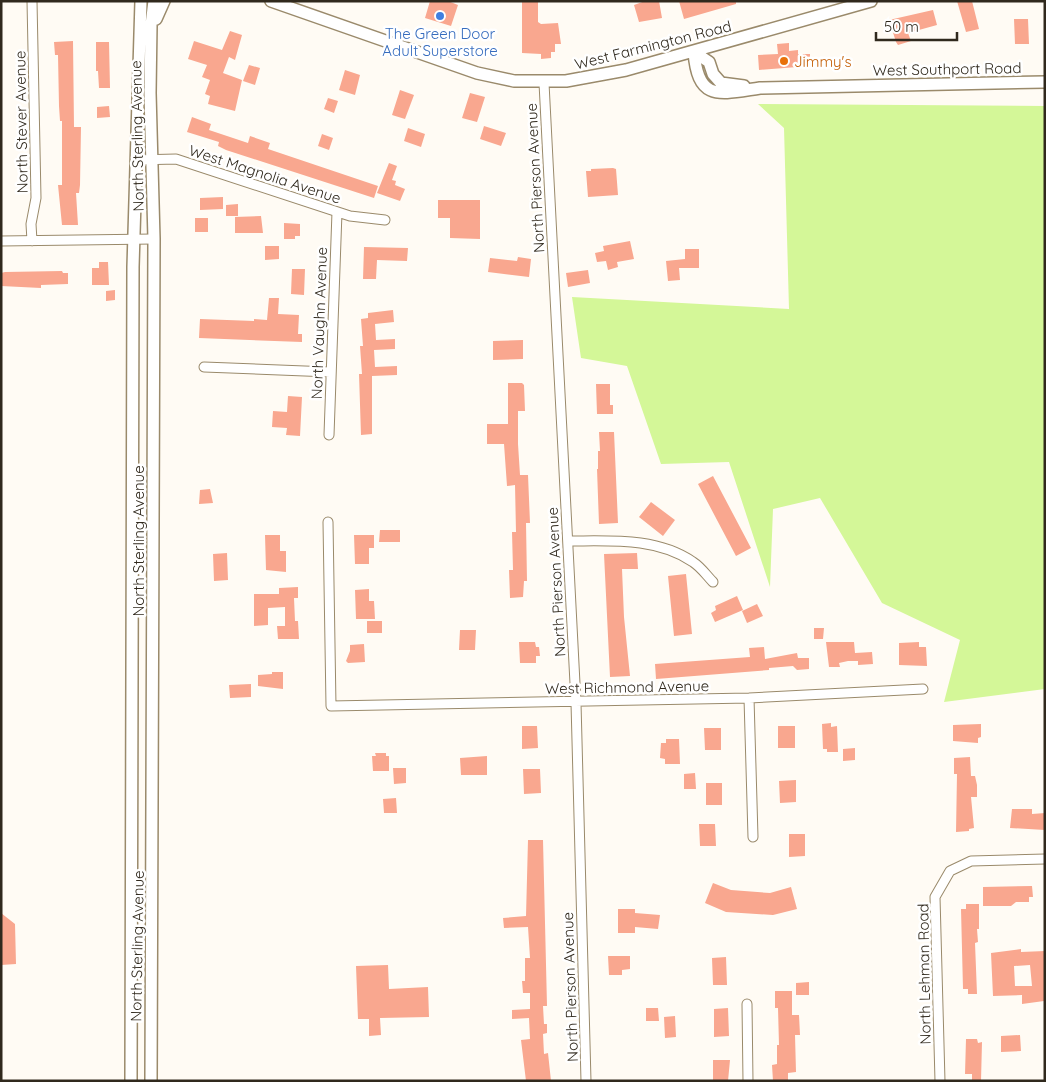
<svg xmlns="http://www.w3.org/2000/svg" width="1046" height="1082" font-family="Quicksand,sans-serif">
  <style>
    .green { fill: #d4f798 }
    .building { fill: #f9a78f; fill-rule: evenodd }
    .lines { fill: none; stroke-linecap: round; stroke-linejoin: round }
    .minor-casing { stroke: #9a8a6b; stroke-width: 11 }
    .secondary-casing { stroke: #9a8a6b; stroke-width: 14 }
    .minor { stroke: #fff; stroke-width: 9 }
    .secondary { stroke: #fff; stroke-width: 11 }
    .shop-dot { fill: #3f7fe0; stroke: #fff; stroke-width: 2 }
    .food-dot { fill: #e8710a; stroke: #fff; stroke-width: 2 }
    .labels { text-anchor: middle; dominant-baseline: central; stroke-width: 5; stroke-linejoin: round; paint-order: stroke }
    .shop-label { font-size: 15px; fill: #366cbe; stroke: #fff }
    .street-label { font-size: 15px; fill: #30291d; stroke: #fff }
    .food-label { font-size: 15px; fill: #c56008; stroke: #fff; text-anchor: start }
  </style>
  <rect width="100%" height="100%" fill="#fffbf4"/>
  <path class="green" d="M758,104l287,2v583l-101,13 16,-62 -78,-37 -62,-105 -47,11 -3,78 -41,-125 -68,2 -34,-98 -46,-8 -9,-61 217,12 -5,-181z"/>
  <path class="building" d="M430,1h18l10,4 -7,21 -26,-8z
    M522,1h16v21l3,2 17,-1 3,21h-6v8h-4v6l-10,1v-5l-19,-1z
    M645,1h14l3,17 -23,4 -5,-17z
    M679,1h57v3l-52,15z
    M957,1h15l7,28 -13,3z
    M933,10l4,15 -29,8 3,8 -13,4 -2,-3 -7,-22z
    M1014,19h14l1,25h-14z
    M230,31l12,4 -7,25 -6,-3 -6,16 19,7 -7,31 -27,-7 2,-8 -5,-2 5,-14 -8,-3 5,-12 -19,-6 6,-18 28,9z
    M73,41l1,86h7l-1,58 -1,8h-3l2,32h-16l-4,-40h4v-64h-2l-1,-15 -1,-51h-3l-1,-13z
    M96,42h13l1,46h-11l-1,-17h-2z
    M789,43v8l9,-1v4h12v12l-51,4 -1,-15 20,-1 -1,-10z
    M249,65l11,3 -5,17 -12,-4z
    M345,70l15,5 -5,20 -16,-5z
    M400,90l14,5 -9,24 -13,-4z
    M470,93l15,4 -8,25 -15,-4z
    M328,98l10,3 -4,12 -10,-4z
    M109,106l1,11 -13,1v-11z
    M192,117l19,7 -2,6 39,13 2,-7 20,7 -2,6 110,37 -4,12 -148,-48 -8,-4 1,-4 -32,-10z
    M484,126l22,7 -5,13 -21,-7z
    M408,128l17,6 -4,13 -17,-6z
    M322,134l11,4 -4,12 -11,-4z
    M389,163l8,3 -5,14 4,1 -1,4 10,4 -5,12 -23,-8z
    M613,168l3,1 2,26 -30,2 -2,-26h5v-2z
    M223,197v12l-23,1v-12z
    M438,200h42v39l-30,-1v-20h-12z
    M238,204v12h-12v-11z
    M261,216l2,17h-28v-16z
    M195,218h13v14h-13z
    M284,223l16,1v12h-5v3h-11z
    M630,241l4,18 -17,3 1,5 -10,3 -2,-9 -9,1 -2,-9 9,-2 -1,-5z
    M265,246h14v13l-14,1z
    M364,247l44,1 -1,13 -30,-1 -1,19h-13z
    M685,249h14v19h-20l1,12 -12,1 -2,-20 19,-2z
    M518,257l13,2 -2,18 -41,-5 2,-14 27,3z
    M99,262h9l1,23h-17v-17h7z
    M292,269h13l-1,26 -13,-1z
    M588,270l2,13 -22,4 -2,-14z
    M62,271l1,2h5v11l-27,1v3l-40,-2v-13l4,-1z
    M115,290v10l-9,1v-10z
    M269,298h10l-1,16 21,1 -1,19h4v8l-103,-4 1,-19 54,2v-2l13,1z
    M393,310l1,12 -19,2 1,16 19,-1v10l-21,1 1,17 22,-1v9l-25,1v58l-11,1 -2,-61h3l-2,-28h3l-2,-27 7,-1v-5z
    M523,340v19l-30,1v-19z
    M508,383h14l2,2 1,26h-7v33l2,31h8l2,48h-4l1,58h-3l-1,16 -13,1 -1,-28h4l-1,-38h4l-1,-47 -8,1 -3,-42h-17v-20h21z
    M596,384h14v21h3v9h-16z
    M288,396l14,1 -2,39 -14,-1 1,-7 -15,-1 1,-16 14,1z
    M599,432h15l4,91 -19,1 -2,-55h1v-18h2z
    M713,476l38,72 -15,8 -38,-72z
    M210,489l3,14 -14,1 1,-14z
    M651,502l24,18 -12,16 -24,-19z
    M380,530h20v12h-21z
    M265,535h15v16h6v21l-20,-2z
    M354,535h20v13h-5v16h-14z
    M227,553l1,27 -14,1 -1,-27z
    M637,553l1,16h-16l2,48 6,59 -20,1 -6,-123z
    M686,574l6,60 -18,2 -6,-60z
    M298,587v11h-4l1,23h3l1,18h-21l-1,-13h8v-19l-17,1v17l-14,1v-32h25v-6z
    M369,589v12h5l1,18h-19l-1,-29z
    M737,596l6,14 -28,12 -4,-9 5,-3 -1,-4z
    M757,604l6,12 -16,7 -5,-12z
    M367,621h15v12h-15z
    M814,628h10l-1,11h-9z
    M460,630h16l-1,20h-16z
    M519,642h16l1,5h3l1,9h-4v7h-16z
    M826,642h28l1,11 17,-1 1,12 -15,1v-4h-10l-9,2 1,4h-11z
    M919,642v5h7l1,19 -28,-1v-22z
    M364,644l1,18 -17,1 -2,-2 4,-10v-6z
    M764,647l1,12 32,-6 1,5h11v11l-12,1 -4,-4 -24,2v2l-113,9 -1,-15 95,-7 -1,-9z
    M272,672h11v17l-25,-3v-11l14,-1z
    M251,684v13l-21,1 -1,-13z
    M831,723v4l6,-1 1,26h-11v-3h-4l-1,-25z
    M981,724v13l-3,1v5l-25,-2v-16z
    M522,726h15l1,22 -16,1z
    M778,726h17v22h-17z
    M704,728h17v22h-16z
    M666,739h13l1,25h-15v-5l-5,-1 1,-15h5z
    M855,748v12l-12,1v-12z
    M375,753h11v3h3v15h-16l-1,-15h4z
    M487,756v19h-26l-1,-17z
    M970,757l1,19h4l2,9v12h-6l3,31 -5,1v2l-13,1 1,-58h-3v-16z
    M393,768h13v15l-12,1z
    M523,769h17l1,24 -17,1z
    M695,773l1,16h-12v-15z
    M796,780v22l-16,1 -1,-22z
    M706,783h16v22h-16z
    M396,798l1,15h-13l-1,-14z
    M1012,809h20v5l13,-1v17l-35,-2z
    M699,824h16l1,22h-16z
    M789,834h16v22l-16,1z
    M528,840h15l4,166h-4l1,18h3v9l-4,1 1,20 4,-1 3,28h-25l-5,-41 9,-1 -1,-21 -17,1v-9l18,-1v-16h-7l-1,-12h3v-23h5l-2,-31 -24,1 -1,-10 23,-2z
    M713,883l18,7 39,3 21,-6 6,22 -24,6 -47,-3 -21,-9z
    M1032,886l1,11h-4v5h-13l-5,4h-28v-19z
    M966,904h13v25h-2l1,13 -3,1 2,51h-9v-5h-5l-2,-80h5z
    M618,909h17v4l25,2 -2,14 -23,-2v6h-17z
    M1,913l14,11 1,40 -15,1z
    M1021,949v3l24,-1 -1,50 -22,3v-9l-29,1 -2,-43zM1030,965l2,21h-17l-1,-20z
    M608,956h22v13l-8,1v5h-13z
    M726,957l1,28h-14l-1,-27z
    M388,965l1,24 39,-2 1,30 -49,1 1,17 -12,1v-17h-11l-2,-53z
    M809,982v13h-13v-12z
    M775,991h17v24h7l1,20h-5l1,37 -8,1v8h-15l-1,-16 5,-1v-19h2l-1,-37h-3z
    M646,1008h12l1,13h-13z
    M728,1008l1,28 -15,1v-28z
    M675,1016l1,21 -11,1 -1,-21z
    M1020,1035l1,16 -20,1v-16z
    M966,1039h11l1,4 4,-1 -1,39h-9v-7h-7z
    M713,1060h17l-2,21h-15z"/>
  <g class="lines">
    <g class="minor-casing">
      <path id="minor" d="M544,83l32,620 10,378
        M136,160l40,-1 174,57 35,4
        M1,241l153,-2
        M32,241l-1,-17 5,-26 -4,-197
        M204,367l126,5
        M329,435l8,-223
        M328,522l3,184 418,-8 174,-9
        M568,541c42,0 89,-4 125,21 8,5 14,14 20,20
        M749,698l4,139
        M747,1004l1,77
        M940,1081l-5,-184 15,-26 21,-10 74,-2"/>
    </g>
    <g class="secondary-casing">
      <path id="secondary" d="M271,1l206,72 37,8h52l60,-11 245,-69
        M156,19l8,-18
        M694,52c4,50 25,42 66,36l285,-6
        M694,52l15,10 4,12 8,9 23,3
        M131,1081l2,-814 8,-266
        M151,1081l3,-842 -4,-146 1,-68 3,-24"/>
    </g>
    <use href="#minor" class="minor"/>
    <use href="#secondary" class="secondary"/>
  </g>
  <circle class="shop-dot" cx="440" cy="16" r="5"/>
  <circle class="food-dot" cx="784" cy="61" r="5"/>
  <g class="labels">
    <g class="shop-label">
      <text x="440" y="33">The Green Door<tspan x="440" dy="17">Adult Superstore</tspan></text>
    </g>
    <g class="street-label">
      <text transform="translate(653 45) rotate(-14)">West Farmington Road</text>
      <text transform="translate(947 69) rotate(-1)">West Southport Road</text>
      <text transform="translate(21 122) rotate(-91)">North Stever Avenue</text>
      <text transform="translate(137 136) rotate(-91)">North Sterling Avenue</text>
      <text transform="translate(265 174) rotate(18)">West Magnolia Avenue</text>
      <text transform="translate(535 178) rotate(-93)">North Pierson Avenue</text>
      <text transform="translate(319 323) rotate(-88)">North Vaughn Avenue</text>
      <text transform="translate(138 541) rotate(-90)">North Sterling Avenue</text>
      <text transform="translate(556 582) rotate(-93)">North Pierson Avenue</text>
      <text transform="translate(627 687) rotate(-1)">West Richmond Avenue</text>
      <text transform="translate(137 946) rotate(-89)">North Sterling Avenue</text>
      <text transform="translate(924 974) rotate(-91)">North Lehman Road</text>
      <text transform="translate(570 987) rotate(-92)">North Pierson Avenue</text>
    </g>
    <g class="food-label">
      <text x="794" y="61">Jimmy's</text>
    </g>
  </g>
  <rect width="1046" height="1082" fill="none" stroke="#30291d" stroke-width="5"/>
  <path d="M876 32v8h81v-8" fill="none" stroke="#30291d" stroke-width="2.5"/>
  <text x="884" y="32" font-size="15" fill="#30291d" stroke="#ffffff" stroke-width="4" paint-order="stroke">50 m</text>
</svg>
